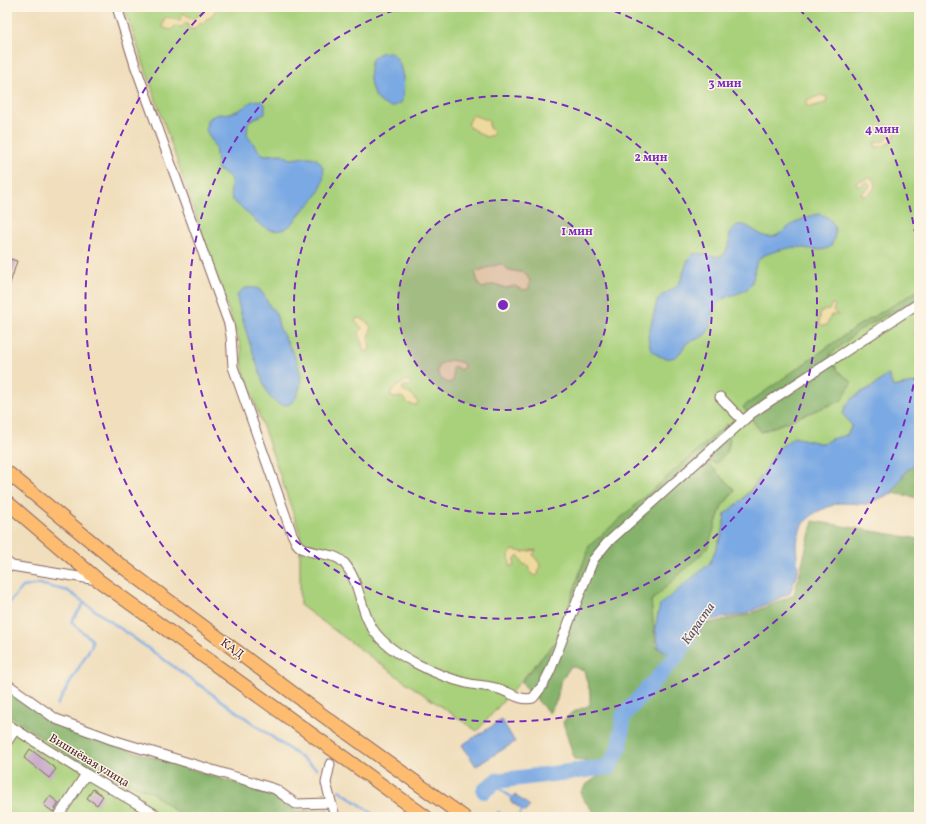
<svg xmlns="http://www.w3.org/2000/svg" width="926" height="824" font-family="Vollkorn,serif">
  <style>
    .green { fill: #a9d17c; stroke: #7a7854 }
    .forest { fill: #86b36c; stroke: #68694c }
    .sand { fill: #eeda9e; stroke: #9c7c64 }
    .water { fill: #7aa9e3; stroke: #626487 }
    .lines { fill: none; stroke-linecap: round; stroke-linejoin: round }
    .stream { stroke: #7aa9e3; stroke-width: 2.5 }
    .river { stroke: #7aa9e3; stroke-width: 16 }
    .building { fill: #c1a0c7 }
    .minor-casing { stroke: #84625e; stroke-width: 11 }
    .highway-casing { stroke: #84625e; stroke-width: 15 }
    .minor { stroke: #fff; stroke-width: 9 }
    .highway { stroke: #fdbc70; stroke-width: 13 }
    .ring { fill: none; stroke: #7b2cbf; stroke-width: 2; stroke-dasharray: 7 5 }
    .labels { text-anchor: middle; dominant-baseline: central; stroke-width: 3; stroke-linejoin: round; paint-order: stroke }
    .street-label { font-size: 12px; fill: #4a1f2b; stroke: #fcf5e5 }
    .water-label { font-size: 13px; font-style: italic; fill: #5b4f6b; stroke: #fcf5e5 }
    .centre { fill: #7b2cbf; stroke: #fcf5e5; stroke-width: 2 }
    .ring-label { font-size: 12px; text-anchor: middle; font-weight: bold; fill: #7b2cbf; stroke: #fcf5e5; stroke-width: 3; stroke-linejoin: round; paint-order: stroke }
  </style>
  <rect width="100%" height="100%" fill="#fcf5e5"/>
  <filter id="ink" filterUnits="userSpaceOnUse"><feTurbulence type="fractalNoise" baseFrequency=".025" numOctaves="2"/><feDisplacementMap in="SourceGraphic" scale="8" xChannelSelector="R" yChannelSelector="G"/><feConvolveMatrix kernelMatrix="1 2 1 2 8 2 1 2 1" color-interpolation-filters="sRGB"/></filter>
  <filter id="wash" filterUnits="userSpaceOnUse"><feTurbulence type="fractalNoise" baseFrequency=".012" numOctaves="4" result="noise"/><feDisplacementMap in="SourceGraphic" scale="16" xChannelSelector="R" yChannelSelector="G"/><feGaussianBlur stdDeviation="0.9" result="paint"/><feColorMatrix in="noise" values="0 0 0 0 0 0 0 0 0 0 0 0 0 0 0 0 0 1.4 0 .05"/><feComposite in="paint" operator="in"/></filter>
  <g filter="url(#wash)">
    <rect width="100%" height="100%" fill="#f0debc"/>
    <path class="green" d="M124,7h795v283l-63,37 -113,80 18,25 81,-32 9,-18 -13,-11 -8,-16 29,-25 60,-32v84l-26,5 -5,-13c-5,4 -10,9 -15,12 -14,8 -26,12 -30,28l9,11 -5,10 -16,4 -8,5 -14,-2 -42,27 -26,32 -16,13 -2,18 -13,31 -23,20 -32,45 4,20 -4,-1 -4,-46 55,-52 16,-43 13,-15 -30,-30 20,-6 4,-8 1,-21 -141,120 -32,94 -80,91 -76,-52 -101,-74v-72l-57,-164 -2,-22z
      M7,713l75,52 69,27 32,25h-176z"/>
    <path class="forest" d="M919,290v8l-60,32 -29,25 8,16 14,11 -10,18 -81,32 -18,-25 113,-80z
      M727,424l3,2c-1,18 0,25 -14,37l-10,-2 29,29 -13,16 -15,43 -56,52 5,46 25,9 24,-32 42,-9 47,-20 19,-74 106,18v278h-321l-15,-18 -2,-7 6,-8 12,-8 -13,-16 -12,-1 -11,-37 8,-9 19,-8v-13l-6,-21 -13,-5 -11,17 -3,17 -8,13 -11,-12 -6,-10 -3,1 -8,-10 36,-42 32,-94z
      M919,461v37l-27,-5 14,-22z
      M7,691l54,35 50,18 162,51 23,16 32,-1 1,7h-146l-32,-25 -69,-27 -75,-52z"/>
    <path class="sand" d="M206,7h11l-6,10 -5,2 -2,4 -5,1 -4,5h-6l-2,-7 -5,5 -7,-1 -4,4 -8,-2v-6l2,-5 15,3 3,-7 10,6 10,-6z
      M821,95l6,2 -1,6 -16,4 -4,-2v-4z
      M473,115l16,6v7l5,4 -1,3 -7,2 -17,-10 -1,-3z
      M881,126l13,-1 2,2c0,12 -9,21 -21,20v-5l9,-1 5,-6 -2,-4 -7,-2z
      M870,178l5,3c1,7 -4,15 -12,15l-2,-3 8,-5 1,-4 -4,-2 -6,4h-3l-1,-4z
      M501,264l8,6 16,3 5,8 -1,8 -7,1 -7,-4 -9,2 -12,-4 -11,4 -4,-2 -4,-14c2,-1 24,-8 26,-8z
      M832,303l3,2 -2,6 6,4h-8l-4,10 -5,1 -3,-4 2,-11 8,-1z
      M360,318l6,3 5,6 -2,14 1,7 -3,4 -4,-1 -1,-8 -4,-8 4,-7 -7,-6 1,-3z
      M450,360l13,3 1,4 -4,3 -5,-4 -2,1v14l-5,2 -7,-4 -4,-8 3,-7z
      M405,381h5l1,3 -2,2h-6v5l9,4 6,7 -2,3 -7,-1 -7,-7 -8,1 -4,-3 2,-5z
      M513,550l10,2 13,-2 -3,5 7,9 -2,11 -3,1 -4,-2 -2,-8 -6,-2 -5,-9 -3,3 -1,8h-4l-1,-11z"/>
    <path class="water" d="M390,52c13,6 17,40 11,51l-9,4c-21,-3 -26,-30 -20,-48l8,-6z
      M256,100l6,1 3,3v10l-14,6 -3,3 -1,11 2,4 12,15 4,2 17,-1 8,5c8,0 15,-4 24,-1 16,7 9,29 1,40 -4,5 -9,9 -13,13 -4,5 -8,12 -14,16 -19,12 -35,-9 -47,-20 -2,-2 -5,-3 -7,-5 -10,-14 8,-22 -16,-32l-3,-23 -9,-17 1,-10c9,-8 17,-5 27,-8 9,-2 13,-10 22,-12z
      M819,214c16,3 21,19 11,33 -11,6 -21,1 -33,0 -7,0 -32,6 -37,11 -8,8 -4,20 -10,28 -7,9 -22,8 -30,15 -10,8 -6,21 -12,30 -4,8 -14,8 -21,12 -3,3 -5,7 -7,10 -9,10 -22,4 -29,-3l-3,-13 9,-36c5,-9 16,-9 22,-18 6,-9 5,-21 14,-29 10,-3 20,6 31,1l5,-11 1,-11 7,-8c13,-3 21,13 34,12 8,-1 13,-7 19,-11 9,-6 18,-10 29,-12z
      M245,288c4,0 11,-1 14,1 5,4 7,11 10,16 2,3 6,6 7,9 2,5 2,10 4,15 10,20 30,45 16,68 -2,3 -5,7 -9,8 -8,1 -14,-4 -18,-9 -5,-7 -32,-90 -32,-99 0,-4 4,-6 8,-9z
      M888,374l5,13 26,-5v79l-13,10 -14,22 -25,11 -29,-1 -22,9 -14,12 -6,20 2,26 -8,23 -45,21 -35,6 -34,37 -17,-9 -4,-20 5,-23 50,-42 13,-31 2,-18 16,-13 15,-16 23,-37 15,-11 29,7 8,-5 16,-4 5,-9 -9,-12c4,-17 17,-20 30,-28 6,-3 10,-8 15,-12z
      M502,720l13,22 -39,24 -14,-21z
      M515,795l15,11 -5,6 -15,-11z"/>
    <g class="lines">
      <path class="stream" d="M7,605l16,-18 16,-3 29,7 249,178
        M57,705l35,-60v-5l-21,-18 14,-20
        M492,784l21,14
        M339,790l39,27
        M498,812l7,5
        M518,817l4,-7"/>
      <path class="river" d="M484,791l12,-10 113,-14 11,-21 3,-30 53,-59 12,-18"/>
    </g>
    <g id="blocks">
      <path class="building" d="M7,258l10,3 -8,26h-2z
        M30,749l26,20 -7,9 -25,-20z
        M93,789l10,7 -6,9 -10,-7z
        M50,796l9,7 -6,9 -9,-7z"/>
    </g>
  </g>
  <g filter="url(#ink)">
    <use href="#blocks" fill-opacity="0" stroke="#84625e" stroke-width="1"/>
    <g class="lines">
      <g class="minor-casing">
        <path id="minor" d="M117,7l18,58 94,259 2,12 2,31 59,167c2,3 3,8 6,11 12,12 36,5 47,19 16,20 15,48 29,67 17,24 64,45 92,52 11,3 22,2 33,6 13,4 20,12 34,9l10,-13 7,-14 43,-111 14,-17 145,-130 167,-110
          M720,397l23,24
          M7,562l5,4 85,14
          M7,684l49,35 57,21 162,49 21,15 34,-1
          M7,724l79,50 74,43
          M7,742l8,-12
          M330,764l-4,19 9,34
          M58,817l28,-43"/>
      </g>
      <g class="highway-casing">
        <path id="highway" d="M7,472l108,89 206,153 143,103
          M7,502l91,78 328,237"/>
      </g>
      <use href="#minor" class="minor"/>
      <use href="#highway" class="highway"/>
    </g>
  </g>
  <circle cx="503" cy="305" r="105" fill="#7b2cbf" fill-opacity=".12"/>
  <g class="ring">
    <circle cx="503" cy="305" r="105"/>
    <circle cx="503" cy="305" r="209"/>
    <path d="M603 7A314 314 0 1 1 403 7"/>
    <path d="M919 349A418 418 0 1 1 207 9M799 9A418 418 0 0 1 919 261"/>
  </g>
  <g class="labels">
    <g class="street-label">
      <text transform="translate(232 649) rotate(36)">КАД</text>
      <text transform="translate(89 761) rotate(31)">Вишнёвая улица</text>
    </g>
    <g class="water-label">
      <text transform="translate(699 624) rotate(-55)">Караста</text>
    </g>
  </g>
  <circle cx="503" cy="305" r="6" class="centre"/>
  <g class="ring-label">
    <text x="725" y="87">3 мин</text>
    <text x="882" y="133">4 мин</text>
    <text x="651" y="161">2 мин</text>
    <text x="577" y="235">1 мин</text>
  </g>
  <rect width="926" height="824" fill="none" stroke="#fcf5e5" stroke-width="24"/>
</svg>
